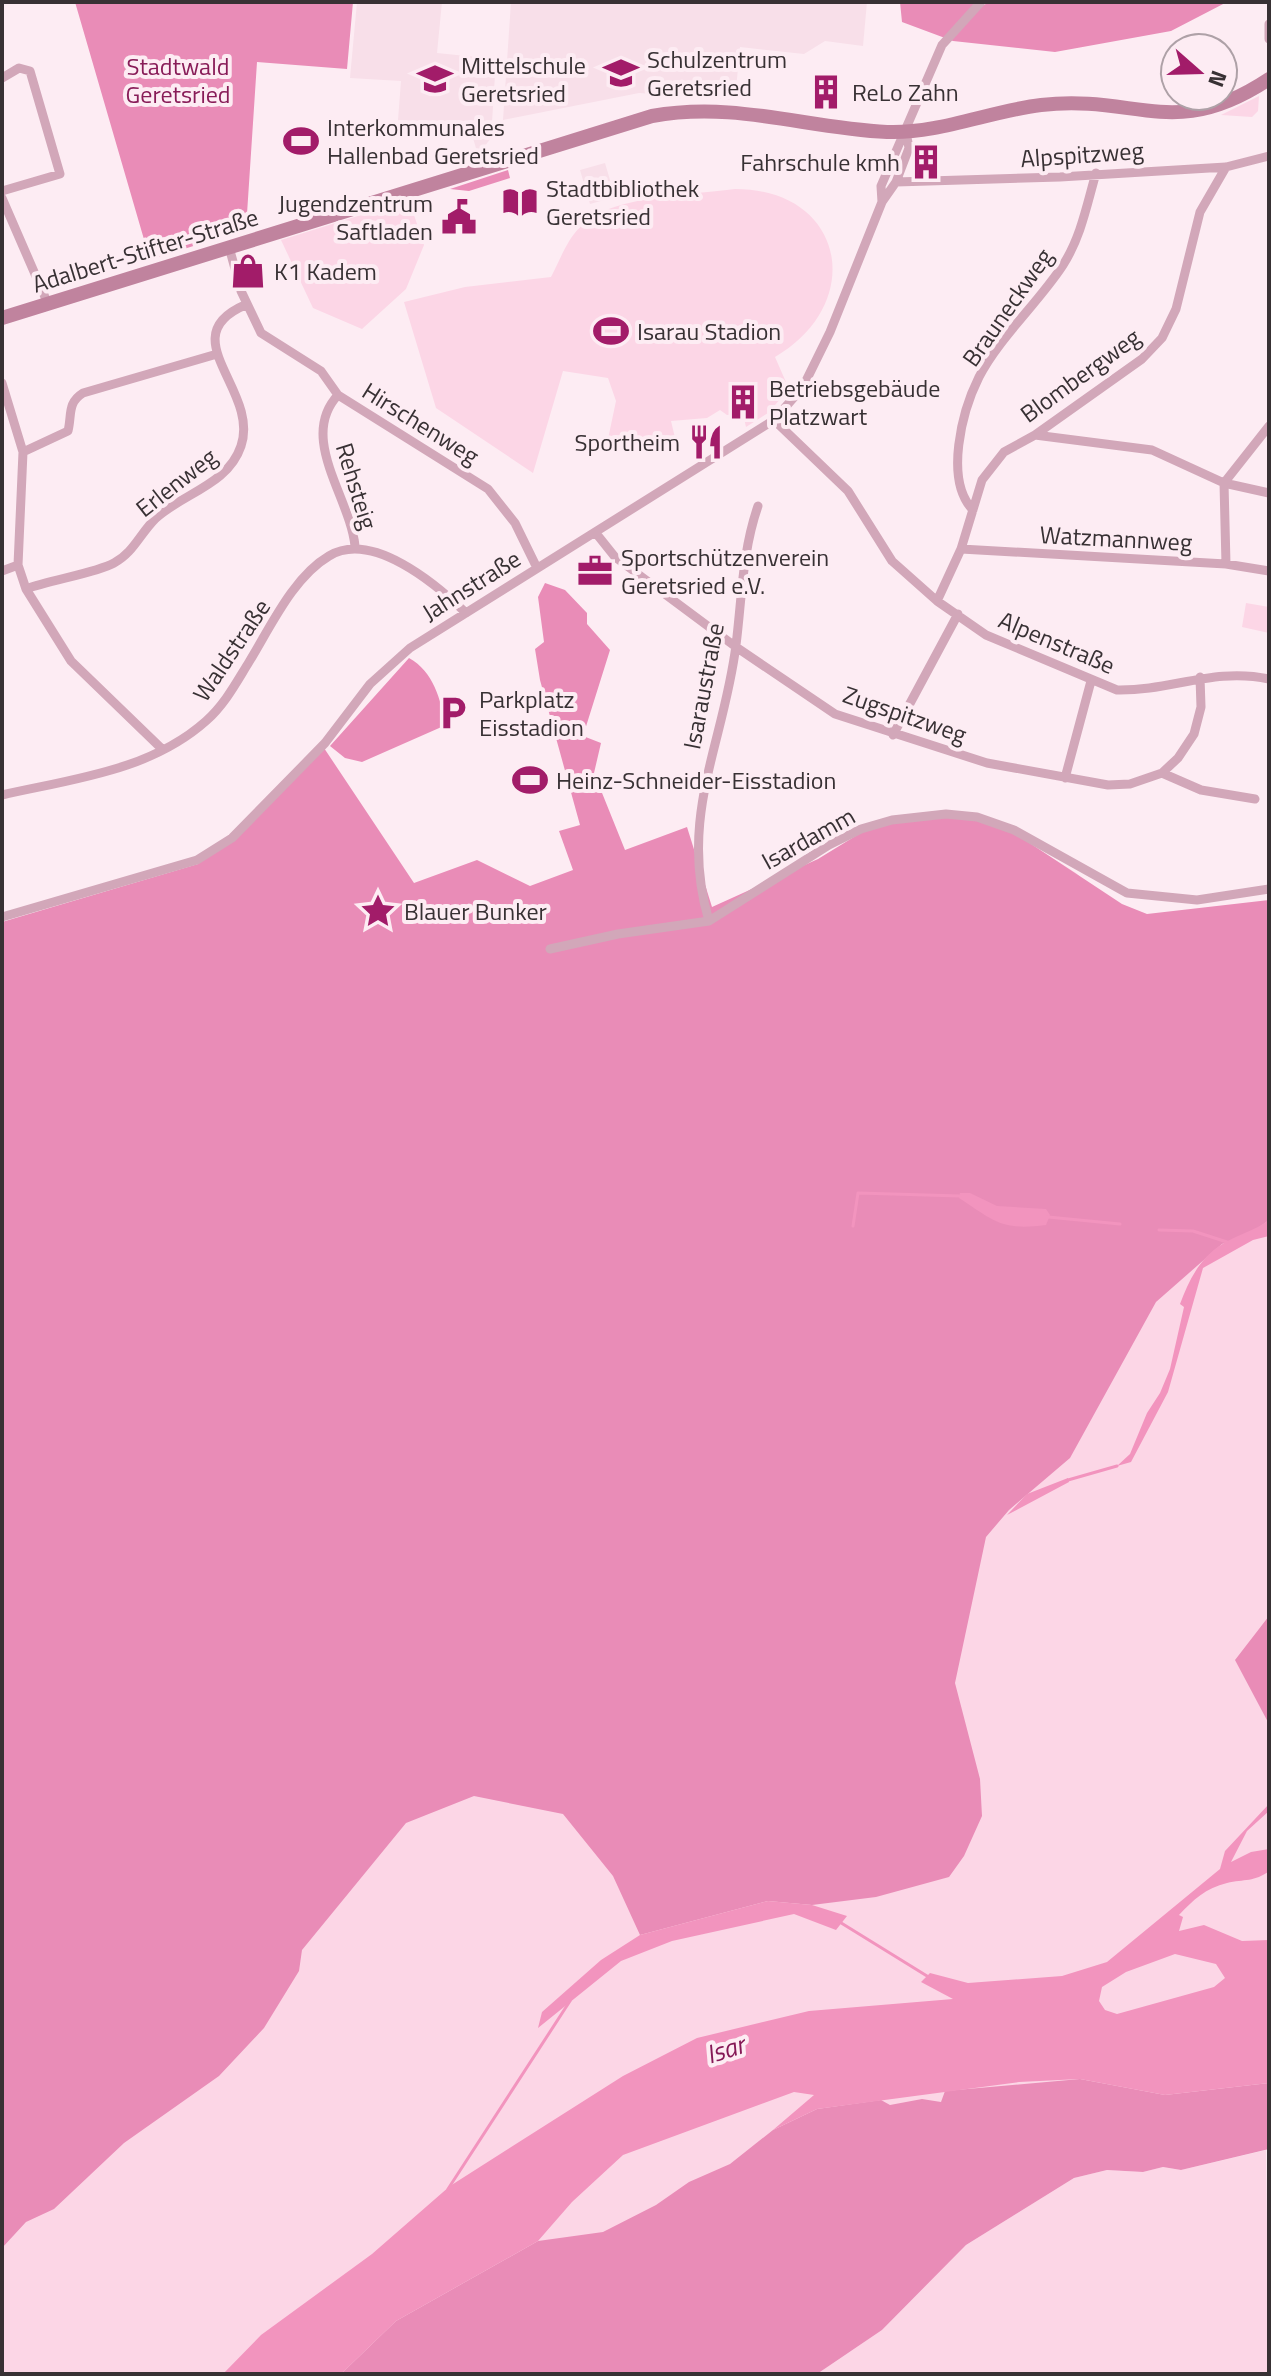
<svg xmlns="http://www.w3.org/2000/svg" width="1271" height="2376" font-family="'Titillium Web',sans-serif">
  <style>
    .built { fill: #f8dfe9 }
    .green { fill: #fcd6e6 }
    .forest { fill: #e98cb7 }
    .water { fill: #f294be; fill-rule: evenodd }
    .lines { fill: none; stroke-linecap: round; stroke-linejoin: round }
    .stream { stroke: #f294be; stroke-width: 3 }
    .street { stroke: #d2a7b9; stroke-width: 9 }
    .secondary { stroke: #c0839e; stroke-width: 14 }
    .labels { text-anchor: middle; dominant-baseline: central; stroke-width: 8; stroke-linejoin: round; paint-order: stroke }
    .poi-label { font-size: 24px; fill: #383134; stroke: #fdecf3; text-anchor: start }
    .park-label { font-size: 24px; fill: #881c58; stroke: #fdecf3 }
    .street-label { font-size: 24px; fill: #383134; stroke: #fdecf3 }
    .water-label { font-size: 26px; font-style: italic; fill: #851856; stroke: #fdecf3 }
  </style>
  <rect width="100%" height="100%" fill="#fdecf3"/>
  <path class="built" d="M357,2h85l-5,51 59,6 -5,79 -13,17 -8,-27 -41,10 -32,-5 4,-52 -51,-3z
    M511,2h356l-4,44 -38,-5 -21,13 -64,-7 -5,53 -96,-7 -136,27z
    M605,163l10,34 -25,7 -10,-34z"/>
  <path class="green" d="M1259,96l-1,15 -6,6 -31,-2z
    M735,189c110,0 132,114 40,168l14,32 -21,24 -22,14 -3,-13 -16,1 -7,-5 -13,8 -36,3 6,25 -44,8 -25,-15 8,-38 -8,-23 -45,-7 -30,102 -97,-65 -32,-106 61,-15 86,-10c9,-17 15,-35 28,-49 29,-33 114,-33 156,-39z
    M409,200l15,45 -18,44 -44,40 -49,-21 -32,-68z
    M1246,603l23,4v26l-27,-6z
    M1014,834l62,39 37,35 45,24 111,-24v1226l-173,33 -649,207h-445v-1221l579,-195z
    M1266,2150l3,224h-452l65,-44 84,-85 108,-67 33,-8 36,2 20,-5 18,3z"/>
  <path class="forest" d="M75,2h278l-6,67 -90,-7 -11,167 -96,31z
    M900,2h80l4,3 5,-3h238l-56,29 -116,21 -102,-11 -51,-19z
    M508,170l2,8 -41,13 -19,-2z
    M545,583l20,7 22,23v11l23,26 -27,86 18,7 -7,30 31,77 62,-23 25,80 106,-48 44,-27 30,-9 53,-7 31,3 37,13 109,72 25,10 122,-14v320l-17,13 -30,11 -66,58 -86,156 -61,52 -23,27 -31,146 25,96 2,37 -18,40 -15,21 -73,20 -64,8 -44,-4 -128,34 -27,-59 -50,-62 -89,-18 -68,27 -104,127 -3,21 -35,57 -45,48 -95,67 -70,66 -28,13 -24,26v-1326l196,-58 126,-116 90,135 63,-23 53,26 43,-16 -14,-39 21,-6 -40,-145 -5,-31 9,-7 -6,-45z
    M409,658c25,14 31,41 37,67l-84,37 -17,-4 -15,-12z
    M1269,1616v108l-34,-64z
    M1080,2079l85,16 104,-12v66l-88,21 -18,-3 -20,5 -36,-2 -33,8 -108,67 -84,85 -65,44h-476l55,-53 142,-80 65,-9 53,-27 33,-23 41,-18 43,-34 44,-21 64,-9 9,5 32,-6 19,3 4,-11z"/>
  <path class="water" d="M960,1193h10l27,13 49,3 4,6 -4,10c-44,6 -52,-4 -87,-27z
    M1269,1220v16l-16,4 -50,28 -35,124 -37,70 -14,4 13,-12 17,-41 13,-20 10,-24 14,-62 -4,-3c9,-24 20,-47 44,-61 15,-9 30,-12 45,-23z
    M1068,1478l1,4 -62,33 20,-21z
    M1269,1804v7l-22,20 -16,31 20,-10 18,-3v22c-14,11 -25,8 -42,12 -21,5 -34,17 -48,32l4,2 -4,14 25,-6 38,16 27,-1v143l-104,12 -85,-16 -61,3 -202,27 -44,21 41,-35 -20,-3 -171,63 -51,47 -34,39 -142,80 -55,53h-118l38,-39 111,-81 78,-68 173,-110 74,-38 112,-27 144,-12 -32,-17 9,-9 38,10 94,-7 45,-14 113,-93 5,-18zM1175,1954l41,10 9,14 -11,9 -97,27 -12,-4 -6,-9 3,-14 24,-15z
    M768,1901l44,4 35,11 -11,14 -42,-16 -122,27 -51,20 -83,67 4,-16 59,-52 39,-25z"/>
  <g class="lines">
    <path class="stream" d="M1048,1217l72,7
      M853,1226l5,-33 102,3
      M1159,1230l34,1 34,11
      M1068,1480l49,-14
      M838,1921l89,55
      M448,2189l122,-188"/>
    <path class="street" d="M1269,24v15
      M2,78l17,-10 11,3 30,103 -58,17
      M896,182l164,-5 166,-10 43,-11
      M2,198l46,106
      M882,202l-1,-16 61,-141 39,-43
      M229,247l8,29
      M241,291l20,42 60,38 17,24 150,94 27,34 22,45
      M2,383l21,69 -5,113 8,24 45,72 91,88
      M338,395c-40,43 12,102 17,151
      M774,420l74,71 44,70 45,40 49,34 131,55c54,1 97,-23 152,-11
      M1269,426l-45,57 45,10
      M1035,435l117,15 72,33 2,81
      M23,452l45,-21c4,-16 -1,-28 15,-38l134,-39
      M973,510c-29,-30 -11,-99 6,-133 20,-39 60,-75 84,-112 18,-28 24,-61 33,-92
      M595,532l20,25 121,90 99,67 152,49 121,22 22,-1 32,-11 16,-15 16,-24 7,-27 -1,-30
      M961,549l265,15 43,7
      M2,571l16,-6
      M26,589c24,-9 70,-16 88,-26 19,-10 26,-29 41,-44 28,-26 73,-34 86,-73 19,-56 -70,-109 4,-141
      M937,601l24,-52 21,-69 22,-28 31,-17 107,-76 20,-21 14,-29 24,-97 26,-45
      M893,735l65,-121
      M1162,773l39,17 54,9
      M1065,778l26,-97
      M2,795c70,-16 148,-24 204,-74 19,-17 30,-38 43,-59 21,-34 44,-85 80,-106 43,-26 107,28 137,57
      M2,917l195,-57 35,-22 93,-95 45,-59 40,-36 364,-228 29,-33 27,-55 52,-130 14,-20 13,-34 -3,-16
      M709,921c-31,-104 15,-178 27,-276 6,-47 6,-93 22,-139
      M550,949l68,-15 91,-13 120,-76 32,-16 31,-9 54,-6 31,3 37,13 113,63 70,7 72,-11"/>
    <path class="secondary" d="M2,318l650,-202c83,-15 153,12 235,16 52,2 103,-21 154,-27 97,-11 133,37 228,-26"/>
  </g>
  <defs>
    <g id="school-bare" transform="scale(2.76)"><path d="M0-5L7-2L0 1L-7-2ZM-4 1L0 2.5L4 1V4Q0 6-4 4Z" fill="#a21c69" stroke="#fdecf3" stroke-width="2.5" paint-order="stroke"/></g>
    <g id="building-bare" transform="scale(2.76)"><path d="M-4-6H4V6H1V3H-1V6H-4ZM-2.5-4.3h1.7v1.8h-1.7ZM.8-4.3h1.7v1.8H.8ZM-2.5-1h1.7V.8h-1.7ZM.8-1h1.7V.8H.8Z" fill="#a21c69" stroke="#fdecf3" stroke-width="2.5" paint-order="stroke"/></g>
    <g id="stadium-bare" transform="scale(2.76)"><path d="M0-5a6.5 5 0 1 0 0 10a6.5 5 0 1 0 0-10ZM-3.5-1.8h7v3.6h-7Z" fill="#a21c69" stroke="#fdecf3" stroke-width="2.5" paint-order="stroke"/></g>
    <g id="library-bare" transform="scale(2.76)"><path d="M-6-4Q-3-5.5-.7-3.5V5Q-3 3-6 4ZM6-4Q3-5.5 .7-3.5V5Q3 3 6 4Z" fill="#a21c69" stroke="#fdecf3" stroke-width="2.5" paint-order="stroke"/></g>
    <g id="civic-bare" transform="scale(2.76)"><path d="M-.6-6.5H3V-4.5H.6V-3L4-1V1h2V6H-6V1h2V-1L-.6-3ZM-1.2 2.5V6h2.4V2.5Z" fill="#a21c69" stroke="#fdecf3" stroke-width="2.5" paint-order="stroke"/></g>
    <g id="shop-bare" transform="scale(2.76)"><path d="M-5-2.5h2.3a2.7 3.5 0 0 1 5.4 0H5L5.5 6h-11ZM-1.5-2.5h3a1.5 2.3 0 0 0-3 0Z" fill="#a21c69" stroke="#fdecf3" stroke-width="2.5" paint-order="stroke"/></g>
    <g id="restaurant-bare" transform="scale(2.76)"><path d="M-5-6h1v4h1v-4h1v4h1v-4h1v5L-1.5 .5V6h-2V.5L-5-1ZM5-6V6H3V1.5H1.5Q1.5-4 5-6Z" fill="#a21c69" stroke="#fdecf3" stroke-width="2.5" paint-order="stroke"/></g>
    <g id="office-bare" transform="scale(2.76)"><path d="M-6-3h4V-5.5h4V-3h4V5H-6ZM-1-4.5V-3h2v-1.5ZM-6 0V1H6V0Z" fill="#a21c69" stroke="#fdecf3" stroke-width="2.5" paint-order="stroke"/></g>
    <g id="parking-bare" transform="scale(2.76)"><path d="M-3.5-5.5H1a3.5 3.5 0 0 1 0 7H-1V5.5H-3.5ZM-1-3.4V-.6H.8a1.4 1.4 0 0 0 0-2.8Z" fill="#a21c69" stroke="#fdecf3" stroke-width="2.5" paint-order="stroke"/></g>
    <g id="sight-bare" transform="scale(2.76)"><path d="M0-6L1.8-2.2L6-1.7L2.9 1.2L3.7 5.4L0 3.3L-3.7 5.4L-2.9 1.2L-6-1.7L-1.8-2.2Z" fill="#a21c69" stroke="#fdecf3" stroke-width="2.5" paint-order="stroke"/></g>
  </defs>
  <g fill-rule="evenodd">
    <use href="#school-bare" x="621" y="73"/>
    <use href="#school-bare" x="435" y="79"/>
    <use href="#building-bare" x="826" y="92"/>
    <use href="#stadium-bare" x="301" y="141"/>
    <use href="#building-bare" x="926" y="162"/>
    <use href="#library-bare" x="520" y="202"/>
    <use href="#civic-bare" x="459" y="217"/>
    <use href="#shop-bare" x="248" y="271"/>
    <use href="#stadium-bare" x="611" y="331"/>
    <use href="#building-bare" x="743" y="402"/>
    <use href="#restaurant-bare" x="706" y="442"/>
    <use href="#office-bare" x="595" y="571"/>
    <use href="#parking-bare" x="453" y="713"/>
    <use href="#stadium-bare" x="530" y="780"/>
    <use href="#sight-bare" x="378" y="911"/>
  </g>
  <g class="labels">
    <g class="poi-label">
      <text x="647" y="59">Schulzentrum<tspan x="647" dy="28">Geretsried</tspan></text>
      <text x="461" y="65">Mittelschule<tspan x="461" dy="28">Geretsried</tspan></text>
      <text x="852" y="92">ReLo Zahn</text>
      <text x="327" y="127">Interkommunales<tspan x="327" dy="28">Hallenbad Geretsried</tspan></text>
      <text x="900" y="162" text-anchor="end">Fahrschule kmh</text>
      <text x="546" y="188">Stadtbibliothek<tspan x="546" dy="28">Geretsried</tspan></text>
      <text x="433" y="203" text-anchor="end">Jugendzentrum<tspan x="433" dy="28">Saftladen</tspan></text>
      <text x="274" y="271">K1 Kadem</text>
      <text x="637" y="331">Isarau Stadion</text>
      <text x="769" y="388">Betriebsgebäude<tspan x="769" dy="28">Platzwart</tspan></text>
      <text x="680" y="442" text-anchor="end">Sportheim</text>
      <text x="621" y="557">Sportschützenverein<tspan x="621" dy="28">Geretsried e.V.</tspan></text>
      <text x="479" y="699">Parkplatz<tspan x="479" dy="28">Eisstadion</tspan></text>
      <text x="556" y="780">Heinz-Schneider-Eisstadion</text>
      <text x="404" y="911">Blauer Bunker</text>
    </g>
    <g class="park-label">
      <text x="178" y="66">Stadtwald<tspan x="178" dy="28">Geretsried</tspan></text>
    </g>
    <g class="street-label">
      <text transform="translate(1082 154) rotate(-4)">Alpspitzweg</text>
      <text transform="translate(145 250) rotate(-17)">Adalbert-Stifter-Straße</text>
      <text transform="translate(1007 307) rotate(-55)">Brauneckweg</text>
      <text transform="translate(1080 375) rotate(-36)">Blombergweg</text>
      <text transform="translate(421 423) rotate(32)">Hirschenweg</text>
      <text transform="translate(176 482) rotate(-38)">Erlenweg</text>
      <text transform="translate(357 486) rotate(73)">Rehsteig</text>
      <text transform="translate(1116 538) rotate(3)">Watzmannweg</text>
      <text transform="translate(471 585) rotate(-32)">Jahnstraße</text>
      <text transform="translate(1057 642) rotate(23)">Alpenstraße</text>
      <text transform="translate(231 650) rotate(-56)">Waldstraße</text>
      <text transform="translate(703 686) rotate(-79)">Isaraustraße</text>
      <text transform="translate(905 714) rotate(19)">Zugspitzweg</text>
      <text transform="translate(808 838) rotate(-29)">Isardamm</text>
    </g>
    <g class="water-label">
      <text transform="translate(725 2049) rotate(-18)">Isar</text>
    </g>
  </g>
  <rect width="1271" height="2376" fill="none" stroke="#383134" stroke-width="8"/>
  <g transform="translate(1199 72) rotate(110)"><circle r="38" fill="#fdecf3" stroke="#aea1a7" stroke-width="2"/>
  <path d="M0-6L14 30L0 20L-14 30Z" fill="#a21c69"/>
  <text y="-12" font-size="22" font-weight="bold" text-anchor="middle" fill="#383134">N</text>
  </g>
</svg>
